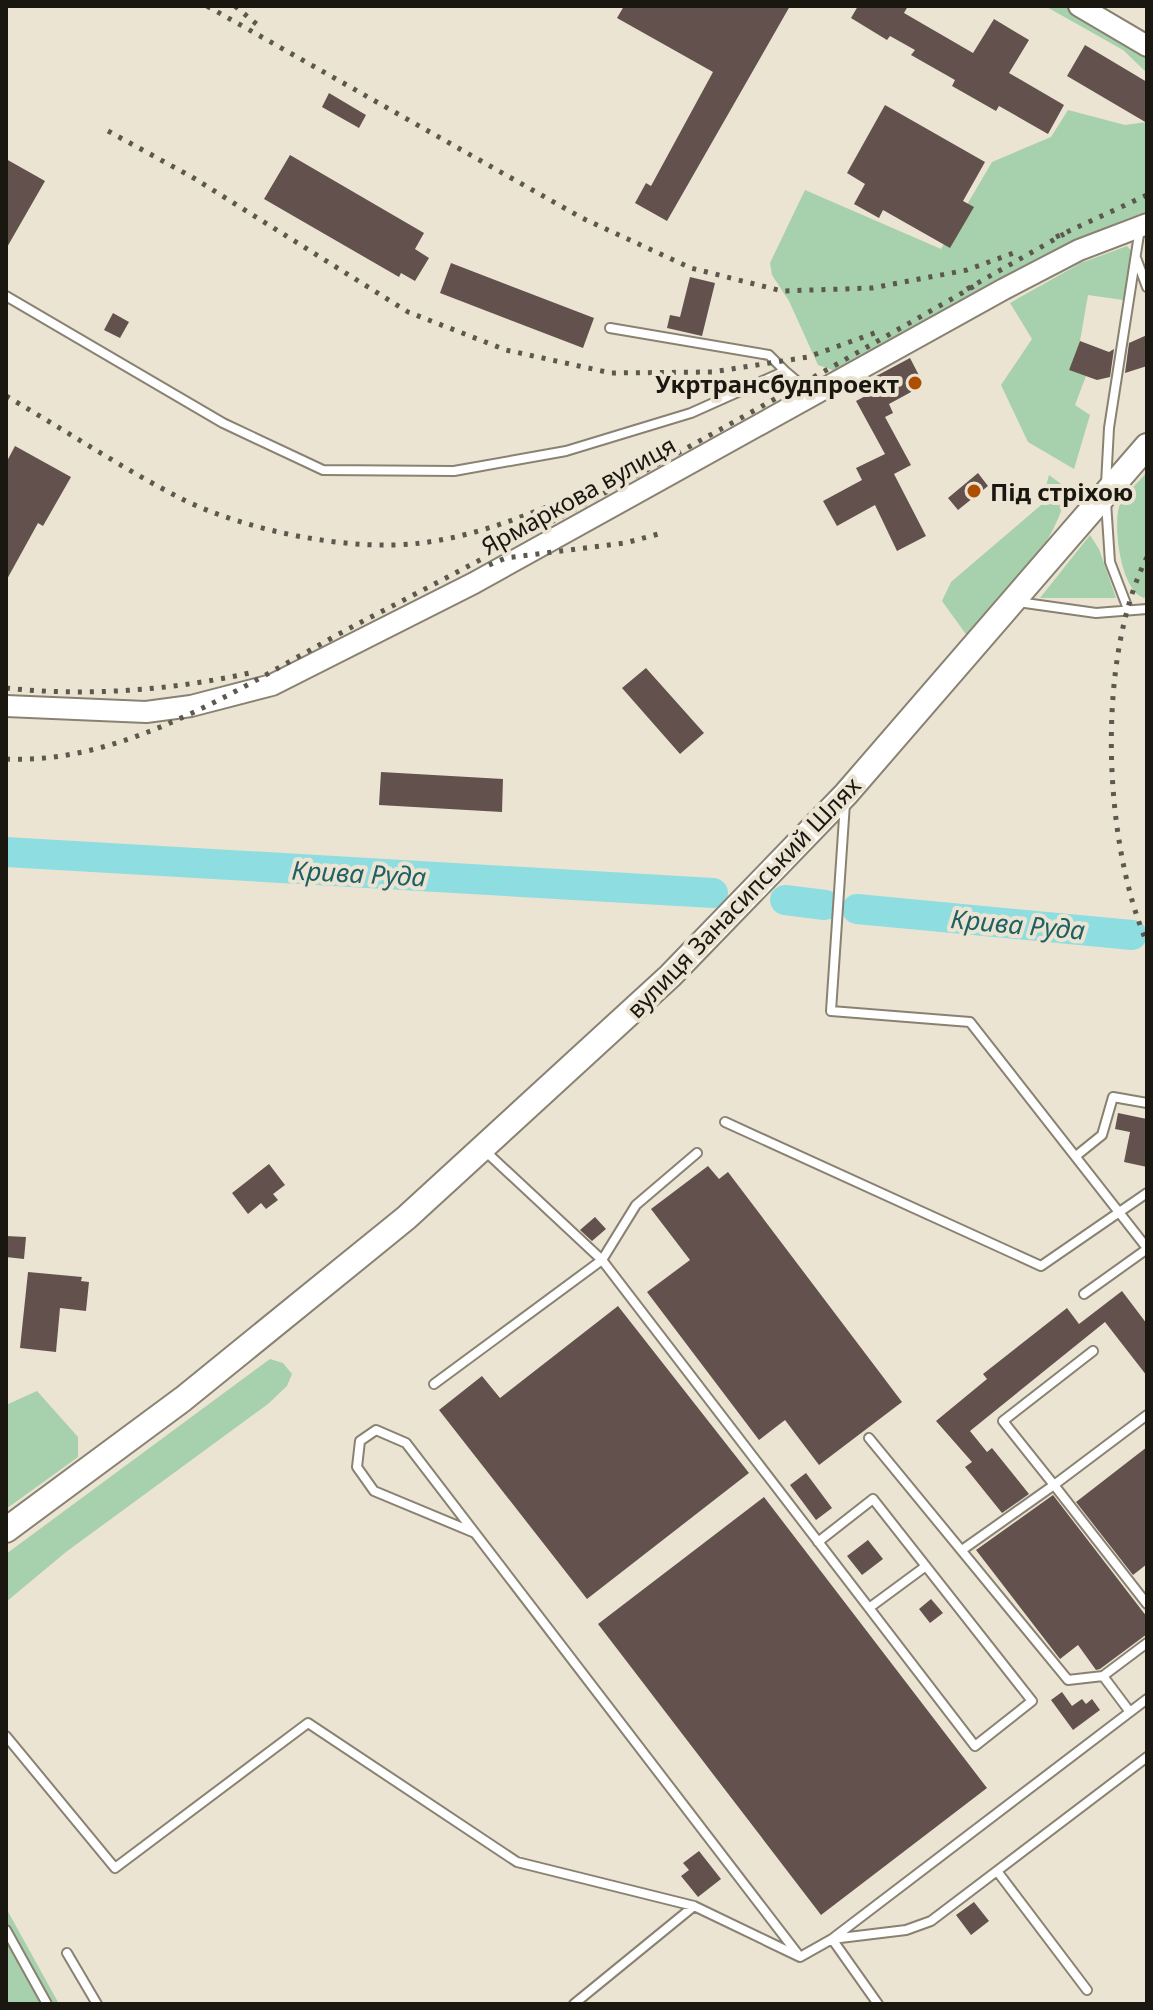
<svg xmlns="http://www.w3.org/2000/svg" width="1153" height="2010" font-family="'Noto Sans',sans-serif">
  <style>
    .green { fill: #a7d0ac }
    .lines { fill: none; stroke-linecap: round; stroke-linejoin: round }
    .river { stroke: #8edde1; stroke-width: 30 }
    .building { fill: #63514e }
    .service-casing { stroke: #898272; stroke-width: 12 }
    .tertiary-casing { stroke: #898272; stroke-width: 24 }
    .secondary-casing { stroke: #898272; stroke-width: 28 }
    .service { stroke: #fff; stroke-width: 8 }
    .tertiary { stroke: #fff; stroke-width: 20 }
    .secondary { stroke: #fff; stroke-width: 24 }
    .rail { stroke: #5c584e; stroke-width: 5; stroke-dasharray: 4 8; stroke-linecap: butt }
    .poi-dot { fill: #ad4e00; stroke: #ece4d2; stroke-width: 3 }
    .labels { text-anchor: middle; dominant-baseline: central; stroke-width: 8; stroke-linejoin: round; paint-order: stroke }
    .poi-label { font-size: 24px; font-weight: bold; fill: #1a1711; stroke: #ece4d2; text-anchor: end }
    .street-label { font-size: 24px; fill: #1a1711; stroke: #ece4d2 }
    .water-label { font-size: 26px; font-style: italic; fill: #1e6063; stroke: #ece4d2 }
  </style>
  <rect width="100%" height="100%" fill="#ece4d2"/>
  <path class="green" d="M1045,6h25l77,45v22l-24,-23z
    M1068,110l57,15 22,-3v89c-109,40 -210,104 -312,160l-17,-6 -29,-64 -17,-26 -2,-12 35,-73 136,59 51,-87 59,-25z
    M1127,246l6,7 -10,47 -35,-5 -8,46 -11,29 17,6 -11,29 15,10 -16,54 -46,-27 -27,-57 31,-46 -22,-36 71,-40z
    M1147,472v124l-3,2c-23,-6 -31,-71 -25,-91 4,-12 20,-25 28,-35z
    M1049,475l19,14c-15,62 -59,101 -100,148l-26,-36 9,-19 90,-77z
    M1090,535l9,14 17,49h-76z
    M270,1359l13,4 9,11 -5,12 -19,18 -202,148 -60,50v-48z
    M37,1391l41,46v20l-72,52v-104z
    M6,1908l53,96h-53z"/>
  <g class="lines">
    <path class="river" d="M6,852l707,41
      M785,900l40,5
      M857,909l275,26"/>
  </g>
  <path class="building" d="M624,6h166l-123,215 -32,-18 11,-20 5,3 62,-114 -96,-54z
    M858,6h50l-4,7 69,40 21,-34 35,21 -20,33 55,32 -16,29 -49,-28 -3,5 -44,-25 3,-6 -44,-25 4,-5 -25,-14 -3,4 -36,-22z
    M1085,45l62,37v41l-80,-47z
    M329,93l37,22 -7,13 -37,-21z
    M885,105l100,57 -22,39 11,6 -24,41 -67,-38 -4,8 -25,-14 11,-20 -18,-11z
    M290,155l134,78 -9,16 14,9 -14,23 -14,-8 -2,4 -135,-78z
    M6,159l39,22 -39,68z
    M451,263l143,55 -11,30 -143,-55z
    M690,277l25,6 -13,53 -35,-8 3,-13 10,2z
    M113,313l16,9 -9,16 -16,-8z
    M1147,335v31l-22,7 4,-30z
    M1080,341l29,11 5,-3 -4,28 -13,3 -28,-10z
    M910,358l14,27 -35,19 4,9 -8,4 26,48 -17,9 32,62 -29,15 -22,-46 -38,21 -14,-25 39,-21 -6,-12 29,-14 -29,-53 15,-8 -6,-11z
    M15,446l56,31 -28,49 -5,-3 -32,58v-118z
    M978,473l10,13 -30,24 -10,-12z
    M646,668l58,65 -24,21 -58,-66z
    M381,772l122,7 -1,33 -123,-7z
    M1118,1113l29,6v48l-23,-5 6,-30 -15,-3z
    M269,1164l16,21 -12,9 5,6 -12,9 -5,-6 -13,11 -16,-21z
    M708,1166l11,13 9,-7 174,230 -83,63 -34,-45 -26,20 -112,-148 43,-32 -39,-51z
    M595,1217l11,12 -14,12 -12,-11z
    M6,1236l20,1 -2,22 -18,-2z
    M28,1272l54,5 -1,4 8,1 -3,29 -26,-3 -4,44 -36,-4z
    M1122,1291l25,33v52l-42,-54 -135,109 17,21 5,-4 37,46 -27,19 -37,-46 7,-5 -36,-41 51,-42 -4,-5 84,-66 12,16z
    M618,1306l131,167 -162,126 -148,-189 43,-34 18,22z
    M1147,1447v117l-14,11 -57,-73z
    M806,1473l26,35 -16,12 -26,-35z
    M1053,1495l94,122v17l-47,35 -4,1 -18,-25 -18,14 -84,-109z
    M764,1497l223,291 -166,127 -223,-291z
    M868,1540l15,19 -21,16 -15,-19z
    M931,1599l12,14 -13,10 -11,-14z
    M1062,1692l10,14 10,-7 4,5 6,-5 8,11 -27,20 -22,-30z
    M699,1851l22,28 -23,18 -17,-21 8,-6 -6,-7z
    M974,1902l15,19 -18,14 -15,-20z"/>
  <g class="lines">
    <g class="service-casing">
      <path id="service" d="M1136,258l11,29
        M6,296l217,127 100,47 131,1 112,-20 125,-38 94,-42 27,23
        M610,328l159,27 16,16
        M1106,484l3,-56 31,-200
        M1106,502l4,60 18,47
        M1018,602l78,11 51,-4
        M845,803l-14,208 139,11 177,226
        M725,1122l316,144 106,-73
        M483,1149l119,111 373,486 57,-45 -159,-202 -55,43
        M1076,1156l26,-21 11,-38 34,6
        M1084,1294l63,-45
        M1093,1351l-90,70 51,64 93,-70
        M434,1384l168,-124 34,-55 61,-52
        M869,1438l199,242 35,-4 27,36
        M475,1533l-101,-42 -17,-24 3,-26 16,-11 30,13 391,510
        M962,1550l92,-65 93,119
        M869,1608l57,-42
        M1103,1676l44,-33
        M6,1736l109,132 193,-145 209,139 177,44 106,51 32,-18 74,-9 25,-9 216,-164
        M997,1871l90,119
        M6,1930l41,74
        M67,1953l30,51
        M574,2004l120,-98
        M878,2004l-46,-65 315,-240"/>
    </g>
    <g class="tertiary-casing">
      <path id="tertiary" d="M1079,6l68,40
        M6,706l140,6 45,-6 81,-21 202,-102 530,-294 75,-39 68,-26"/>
    </g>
    <g class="secondary-casing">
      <path id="secondary" d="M6,1530l177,-131 223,-181 264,-242 176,-182 301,-348"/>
    </g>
    <use href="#service" class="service"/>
    <use href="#tertiary" class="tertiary"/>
    <use href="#secondary" class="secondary"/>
    <path class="rail" d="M207,6l375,212 109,50 91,23 90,-3 95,-18 52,-19
      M235,6l25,21
      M108,131l84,46 216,135 98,38 105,23 101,-1 96,-15 72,-26
      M1056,237l91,-42
      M967,289l97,-55
      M6,396c59,34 117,73 178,104 64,31 167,52 237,43 57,-7 109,-29 162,-51
      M1147,557c-51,102 -44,283 0,386
      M489,565l17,-7 119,-15 37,-10
      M6,688c82,9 168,2 248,-16
      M6,759c127,6 253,-84 361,-140 206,-106 408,-219 609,-334"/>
  </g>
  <g class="poi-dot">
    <circle cx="915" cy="383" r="8"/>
    <circle cx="974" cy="491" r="8"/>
  </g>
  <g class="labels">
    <g class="poi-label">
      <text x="899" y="383">Укртрансбудпроект</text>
      <text x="990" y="491" text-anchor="start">Під стріхою</text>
    </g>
    <g class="street-label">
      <text transform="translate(578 495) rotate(-29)">Ярмаркова вулиця</text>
      <text transform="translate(743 897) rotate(-46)">вулиця Занасипський Шлях</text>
    </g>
    <g class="water-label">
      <text transform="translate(359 873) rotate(3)">Крива Руда</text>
      <text transform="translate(1018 924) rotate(5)">Крива Руда</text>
    </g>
  </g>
  <rect width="1153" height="2010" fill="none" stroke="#1a1711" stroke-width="16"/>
</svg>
